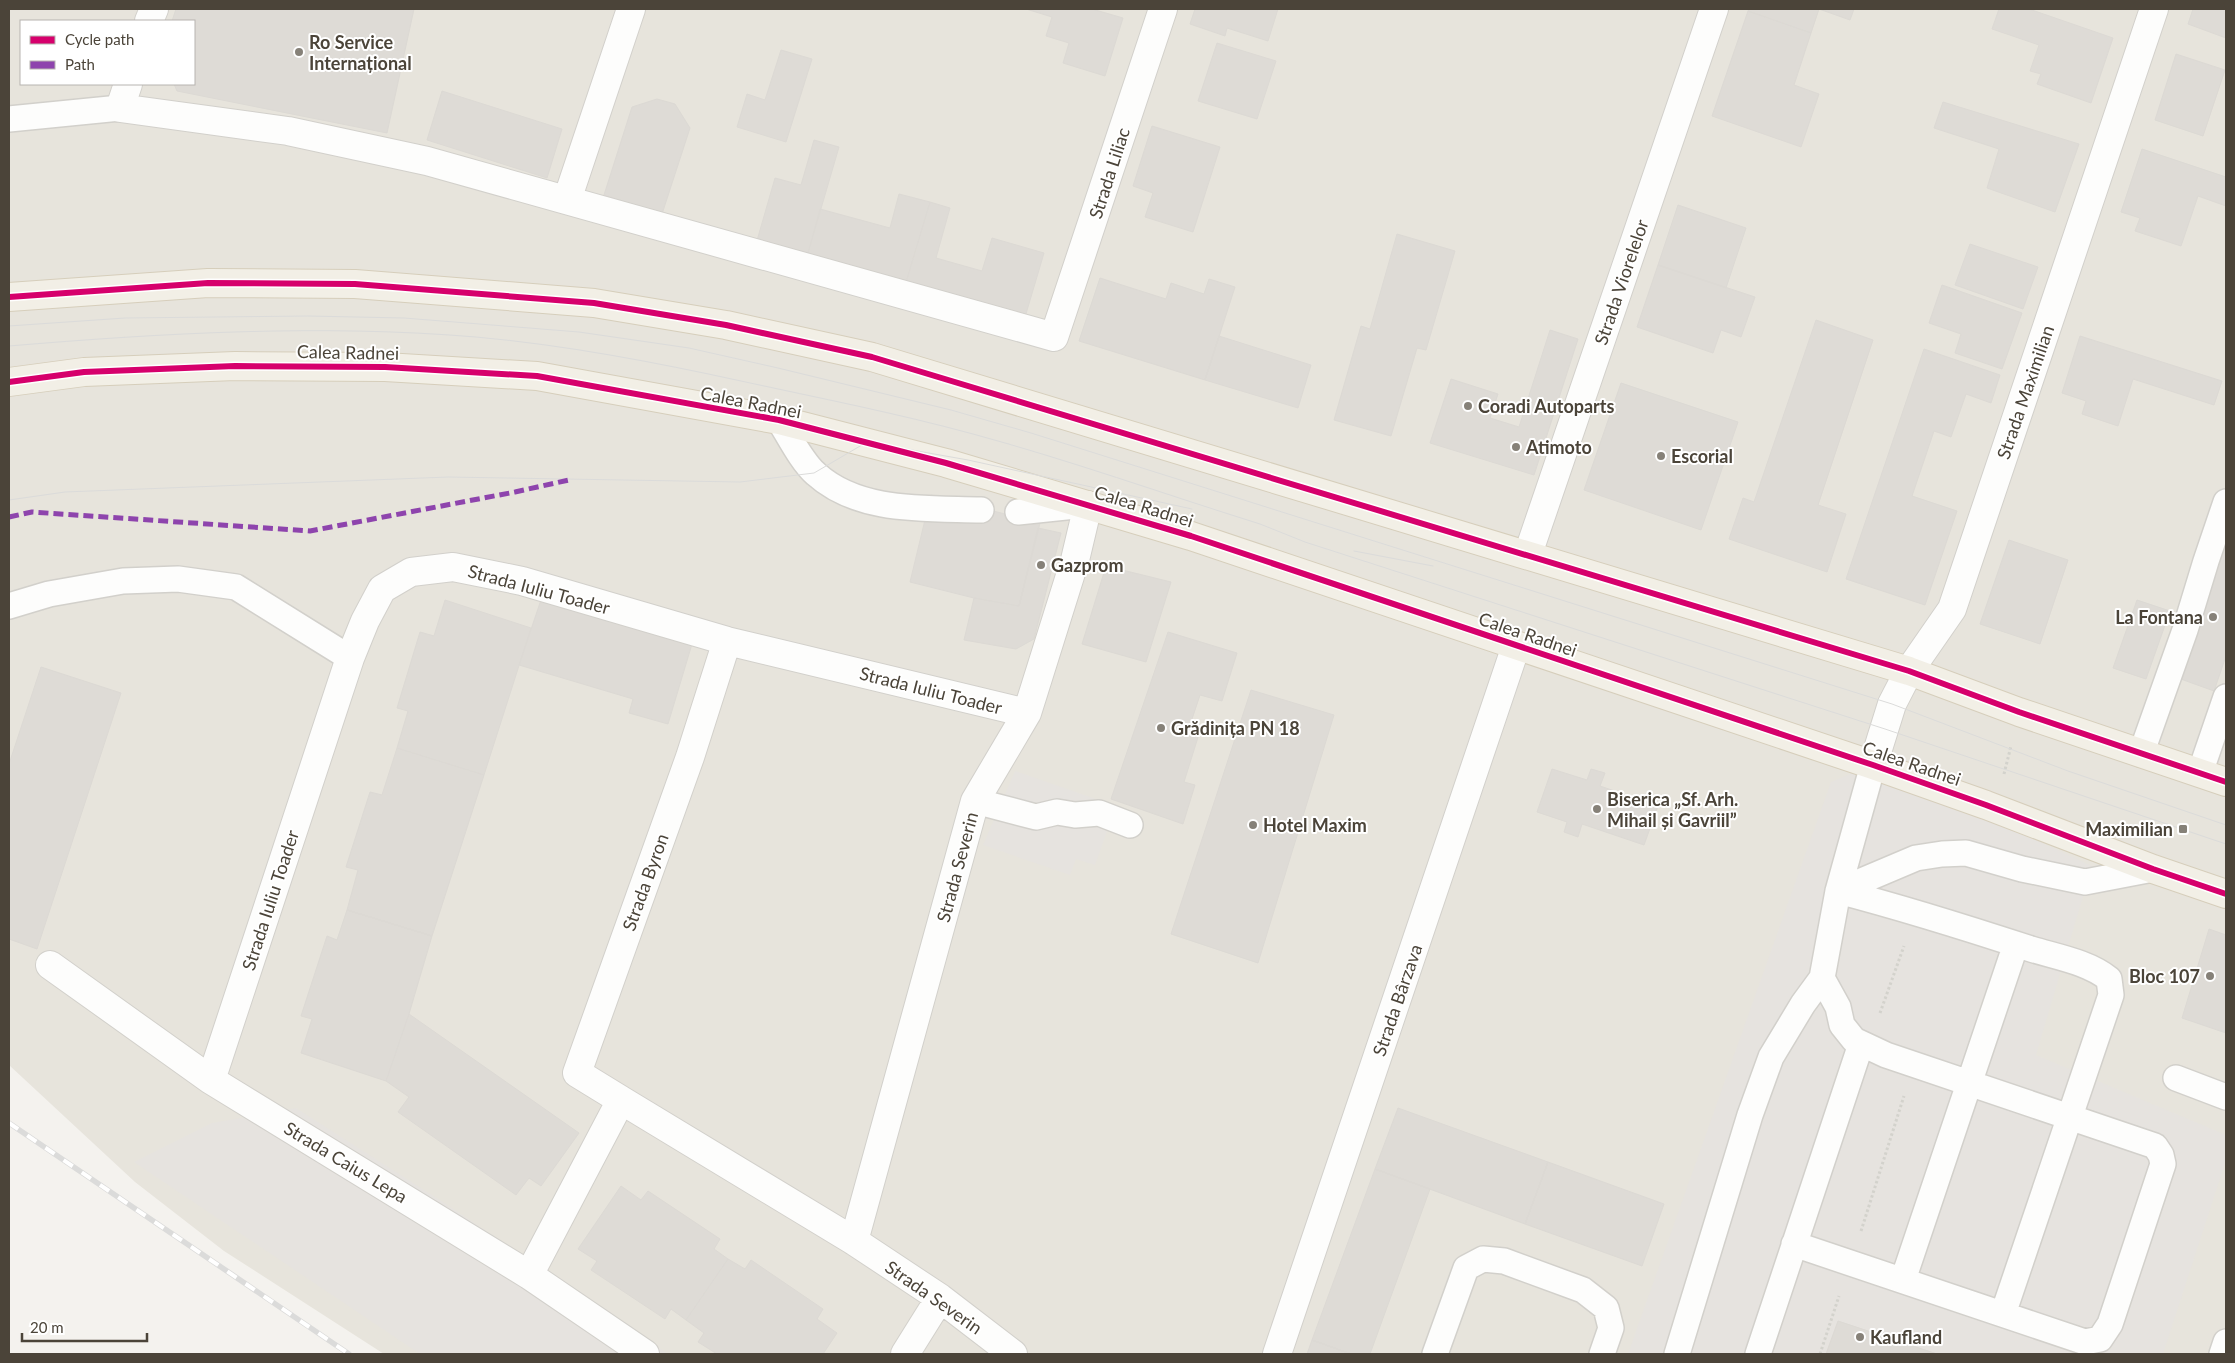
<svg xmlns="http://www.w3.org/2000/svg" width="2235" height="1363" font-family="Lato,sans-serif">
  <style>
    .residential { fill: #e7e4dc; fill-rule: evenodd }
    .parking { fill: #e6e3df }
    .building { fill: #dedbd6; stroke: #dcd9d4 }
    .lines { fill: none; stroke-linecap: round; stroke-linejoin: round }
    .service-casing { stroke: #d2d0cb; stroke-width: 28 }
    .minor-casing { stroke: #d2d0cb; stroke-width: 30 }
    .primary-casing { stroke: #d6cebb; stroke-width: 30 }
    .path { stroke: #d3d2cc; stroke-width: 3; stroke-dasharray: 2.5 2.5; stroke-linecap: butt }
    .service { stroke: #fdfdfc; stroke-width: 25 }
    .minor { stroke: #fdfdfc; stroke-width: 28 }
    .primary { stroke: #f2efe6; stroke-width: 28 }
    .tram { stroke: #dbdbda; stroke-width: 1 }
    .rail-casing { stroke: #dbdbda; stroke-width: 5.5 }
    .rail { stroke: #fff; stroke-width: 4; stroke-dasharray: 11; stroke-linecap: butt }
    .quiet { stroke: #8e44ad; stroke-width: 5; stroke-dasharray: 10 5; stroke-linecap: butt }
    .cycleway-casing { stroke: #fff; stroke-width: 9 }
    .cycleway { stroke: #d6006c; stroke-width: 6 }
    .poi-dot { fill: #868178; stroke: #fff; stroke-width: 2 }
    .labels { text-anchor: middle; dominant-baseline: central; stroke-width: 4; stroke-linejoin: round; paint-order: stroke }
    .poi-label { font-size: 18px; font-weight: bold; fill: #4b4439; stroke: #fff; text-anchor: start }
    .street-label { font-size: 18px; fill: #4b4439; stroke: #fff }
  </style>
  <rect width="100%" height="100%" fill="#f4f2ee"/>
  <path class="residential" d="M9,9h2217v1345h-1842l-160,-103 -89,-69 -126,-117zM21,21h173v63h-173z"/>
  <path class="parking" d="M1873,765l219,101 -56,189 190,80v25l-63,194h-226l-99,-33 -12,33h-198l203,-572z
    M1015,771l101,35 -21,59 -19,-6 -6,16 -87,-30z
    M296,1108l153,98 219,148h-248l-286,-192 78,-39z"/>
  <path class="building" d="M176,9h238l-27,124 -210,-42 -3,-7h20v-63h-22z
    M1026,9h66l31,9 -18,58 -42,-13 6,-20 -23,-7 6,-19z
    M1195,9h83l-10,32 -41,-13 -2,8 -35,-12z
    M1749,9h105l-4,11 -31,-11 -8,24 -63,-22z
    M1999,9h30l84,29 -22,65 -54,-19 4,-10 -11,-3 9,-26 -47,-16z
    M2193,9h33v29l-38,-14z
    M1748,11l63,22 -17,52 25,9 -18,53 -89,-31z
    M1217,43l59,18 -19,58 -59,-18z
    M781,50l31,9 -26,83 -49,-15 10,-33 18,6z
    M2176,54l49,16 -22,66 -48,-16z
    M442,91l120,38 -15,49 -120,-38z
    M657,99l18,5 15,24 -28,86 -58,-19 28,-88z
    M1943,102l136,42 -24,68 -68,-24 12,-39 -65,-21z
    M1152,126l68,21 -27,85 -48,-15 8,-24 -20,-7z
    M814,140l25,7 -33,113 -50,-16 19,-66 26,7z
    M2142,149l84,28v29l-28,-10 -17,50 -46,-15 5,-13 -19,-6z
    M899,194l31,8 -26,87 -98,-29 14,-51 70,19z
    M930,202l20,6 -14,50 46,13 10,-33 52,15 -21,71 -119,-35z
    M1678,205l68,23 -20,60 -68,-23z
    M1397,234l58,17 -29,99 -9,-2 -26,88 -57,-16 27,-94 9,3z
    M1970,244l68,23 -15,42 -68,-24z
    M1658,265l97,32 -14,40 -20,-7 -8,23 -76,-26z
    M1100,278l66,21 5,-16 33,11 5,-15 26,8 -30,93 -126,-39z
    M1942,285l80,28 -20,56 -47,-16 6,-19 -32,-11z
    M1816,320l57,20 -55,165 28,9 -19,58 -98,-33 14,-41 11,4z
    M1550,330l28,9 -44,136 -104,-32 21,-64 47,15 -8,24 29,9z
    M1219,336l92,29 -13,43 -93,-28z
    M2080,336l142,45 -8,24 -81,-26 -15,47 -36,-12 4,-13 -24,-8z
    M1924,349l76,26 -9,28 -25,-9 -15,43 -17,-6 -22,65 45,15 -32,94 -79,-26z
    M1621,383l117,39 -37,108 -117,-40z
    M931,495l109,28 -21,83 -45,-8 -64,-16z
    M1038,528l23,5 -27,106 -18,10 -52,-9 10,-42 45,8z
    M2226,539v117l-12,35 -36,-13z
    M2009,540l59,20 -28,84 -60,-20z
    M1106,566l65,16 -25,80 -64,-18z
    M545,588l150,46 -27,90 -39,-11 4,-14 -114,-34z
    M445,600l86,28 -47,147 -87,-27 11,-37 -11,-3 23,-76 14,4z
    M2137,600l33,11 -24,68 -33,-11z
    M1168,632l69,21 -15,48 -22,-6 -12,36 11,3 -15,48 11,3 -12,39 -72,-25z
    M41,667l80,26 -84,256 -28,-10v-175z
    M1251,690l83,25 -76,248 -87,-29z
    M397,748l87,27 -52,161 -85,-26 11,-40 -12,-3 24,-75 12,3z
    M1552,769l35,11 4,-11 14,4 -5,13 58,20 -14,39 -62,-21 -4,13 -14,-5 3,-10 -30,-10z
    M347,910l85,26 -23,78 -23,67 -85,-28 11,-34 -11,-3 26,-80 10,4z
    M2209,929l17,6v98l-44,-15z
    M409,1014l170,119 -38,53 -12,-8 -13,17 -118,-83 11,-15 -23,-16z
    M1398,1108l150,54 -23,62 -150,-55z
    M1548,1162l116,42 -22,62 -117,-42z
    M1375,1169l55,20 -60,165h-19l-39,-14z
    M621,1186l20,14 7,-9 72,48 -6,10 14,10 -42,61 -15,-11 -6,10 -74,-49 6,-9 -19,-12z
    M728,1259l17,10 6,-9 72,49 -6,10 20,14 -14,21h-106l-19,-12 6,-9 -18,-13z
    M1838,1321l99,33h-111z
    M1312,1340l39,14h-44z"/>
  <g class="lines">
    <g class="service-casing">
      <path id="service" d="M9,119l111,-11
        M779,420c10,16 23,42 37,54 43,39 110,34 165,36
        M1018,512l67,-7
        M9,606l40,-12 74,-13 55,-2 58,8 114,71
        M2141,754l44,-124 21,-69 20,-59
        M2200,773l26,-76
        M975,801l61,16 21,-5 18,3 24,-2 31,12
        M1838,891c65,17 129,37 193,58 26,8 57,13 78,30l2,16 -108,319
        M1838,891l78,-33 26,-4 24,-1 56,16 63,13 68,-13
        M2176,1078l50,19
        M1794,1244l291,98 15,-3 10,-15 53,-160 -2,-9 -6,-9 -269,-91 -32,-15 -12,-15 -4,-18 -16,-29
        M1903,1280l113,-336
        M1435,1354l31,-86 17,-9 21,2 79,29 23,18 5,20 -9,26
        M1677,1354l73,-239 21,-58 32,-53 19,-26 16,-87 35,-126
        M1758,1354l103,-310
        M2222,1354l4,-12"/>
    </g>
    <g class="minor-casing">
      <path id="minor" d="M149,21l5,-12
        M128,84l-8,24 168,23 139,30 627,176 109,-328
        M567,200l64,-191
        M1528,554l186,-545
        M1873,765l19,-61 17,-33 43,-62 202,-600
        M50,965l161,115 318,195 116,79
        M211,1080l139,-422 15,-37 17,-32 29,-17 42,-5 69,14 205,60 300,72
        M621,1100l-44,-27 113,-316 37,-116
        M854,1241l121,-440 52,-88 48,-153 13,-55
        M529,1275l92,-175 233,141 86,57 73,56
        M905,1354l35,-56
        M1277,1354l239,-708"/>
    </g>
    <g class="primary-casing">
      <path id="primary" d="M9,297l199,-14 147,1 239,19 132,22 146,32 1037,314 110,41 207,70
        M9,382l75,-10 151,-6 150,1 152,9 242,44 167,43 245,73 682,229 113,40 167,64 73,25"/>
    </g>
    <path class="path" d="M2004,774l7,-28
      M1880,1013l24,-67
      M1861,1231l43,-135
      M1820,1354l19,-58"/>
    <use href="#service" class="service"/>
    <use href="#minor" class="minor"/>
    <use href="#primary" class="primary"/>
    <path class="tram" d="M9,326l116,-8 183,-2 96,2 175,14 110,16 89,20 173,42 80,23 861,271 176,67 158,54
      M9,346c154,-13 312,-22 467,-9 89,8 178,25 265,44 78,17 155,32 232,53 96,26 191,60 287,90l45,18 580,187 341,115
      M9,500l56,-8 383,-15 292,5 74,-9 53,-31 101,18 224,49
      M1354,551l79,15"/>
    <g class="rail-casing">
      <path id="rail" d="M9,1123l340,231"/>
    </g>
    <use href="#rail" class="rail"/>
    <path class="quiet" d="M9,517l23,-5 278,19 205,-39 54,-12"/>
    <g class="cycleway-casing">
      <path id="cycleway" d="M9,297l199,-14 147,1 239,19 132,22 146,32 1037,314 110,41 207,70
        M9,382l75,-10 151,-6 150,1 152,9 242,44 167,43 245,73 682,229 113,40 167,64 73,25"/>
    </g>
    <use href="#cycleway" class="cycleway"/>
  </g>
  <g class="poi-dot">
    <circle cx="299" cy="52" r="5"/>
    <circle cx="1468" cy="406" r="5"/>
    <circle cx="1516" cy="447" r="5"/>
    <circle cx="1661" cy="456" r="5"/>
    <circle cx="1041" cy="565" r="5"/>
    <circle cx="2213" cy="617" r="5"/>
    <circle cx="1161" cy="728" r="5"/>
    <circle cx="1597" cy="809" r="5"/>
    <circle cx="1253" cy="825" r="5"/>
    <rect x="2178" y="824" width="10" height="10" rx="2.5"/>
    <circle cx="2210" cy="976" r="5"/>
    <circle cx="1860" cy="1337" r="5"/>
  </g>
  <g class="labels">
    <g class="poi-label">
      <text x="309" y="42">Ro Service<tspan x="309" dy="21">Internațional</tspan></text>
      <text x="1478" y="406">Coradi Autoparts</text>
      <text x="1526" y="447">Atimoto</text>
      <text x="1671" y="456">Escorial</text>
      <text x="1051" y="565">Gazprom</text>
      <text x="2203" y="617" text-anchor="end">La Fontana</text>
      <text x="1171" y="728">Grădinița PN 18</text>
      <text x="1607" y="799">Biserica „Sf. Arh.<tspan x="1607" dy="21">Mihail și Gavriil”</tspan></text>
      <text x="1263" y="825">Hotel Maxim</text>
      <text x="2173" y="829" text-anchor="end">Maximilian</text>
      <text x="2200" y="976" text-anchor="end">Bloc 107</text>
      <text x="1870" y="1337">Kaufland</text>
    </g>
    <g class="street-label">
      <text transform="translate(1109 173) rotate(-72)">Strada Liliac</text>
      <text transform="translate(1621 282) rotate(-71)">Strada Viorelelor</text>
      <text transform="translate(348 352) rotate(1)">Calea Radnei</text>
      <text transform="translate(2025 392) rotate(-71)">Strada Maximilian</text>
      <text transform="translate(751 402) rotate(11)">Calea Radnei</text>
      <text transform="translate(1144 506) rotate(17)">Calea Radnei</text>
      <text transform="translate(539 589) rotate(15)">Strada Iuliu Toader</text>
      <text transform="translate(1528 634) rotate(19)">Calea Radnei</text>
      <text transform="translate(931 690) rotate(14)">Strada Iuliu Toader</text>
      <text transform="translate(1912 763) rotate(19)">Calea Radnei</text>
      <text transform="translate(957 867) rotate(-75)">Strada Severin</text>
      <text transform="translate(645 882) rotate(-70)">Strada Byron</text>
      <text transform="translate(270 900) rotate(-72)">Strada Iuliu Toader</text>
      <text transform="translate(1397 1000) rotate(-71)">Strada Bârzava</text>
      <text transform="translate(346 1162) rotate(31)">Strada Caius Lepa</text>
      <text transform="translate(934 1297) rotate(35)">Strada Severin</text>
    </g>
  </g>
  <rect width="2235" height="1363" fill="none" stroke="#4b4439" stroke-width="20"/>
  <rect x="20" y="20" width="175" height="65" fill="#ffffff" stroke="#b7b4b0"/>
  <rect x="30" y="36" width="25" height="8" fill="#d6006c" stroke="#b7b4b0"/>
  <text x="65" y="45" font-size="15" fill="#4b4439">Cycle path</text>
  <rect x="30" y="61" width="25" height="8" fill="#8e44ad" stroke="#b7b4b0"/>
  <text x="65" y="70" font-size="15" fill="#4b4439">Path</text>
  <path d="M22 1333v8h125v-8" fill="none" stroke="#4b4439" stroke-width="2.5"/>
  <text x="30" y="1333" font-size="15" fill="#4b4439" stroke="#ffffff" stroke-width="4" paint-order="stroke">20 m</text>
</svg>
